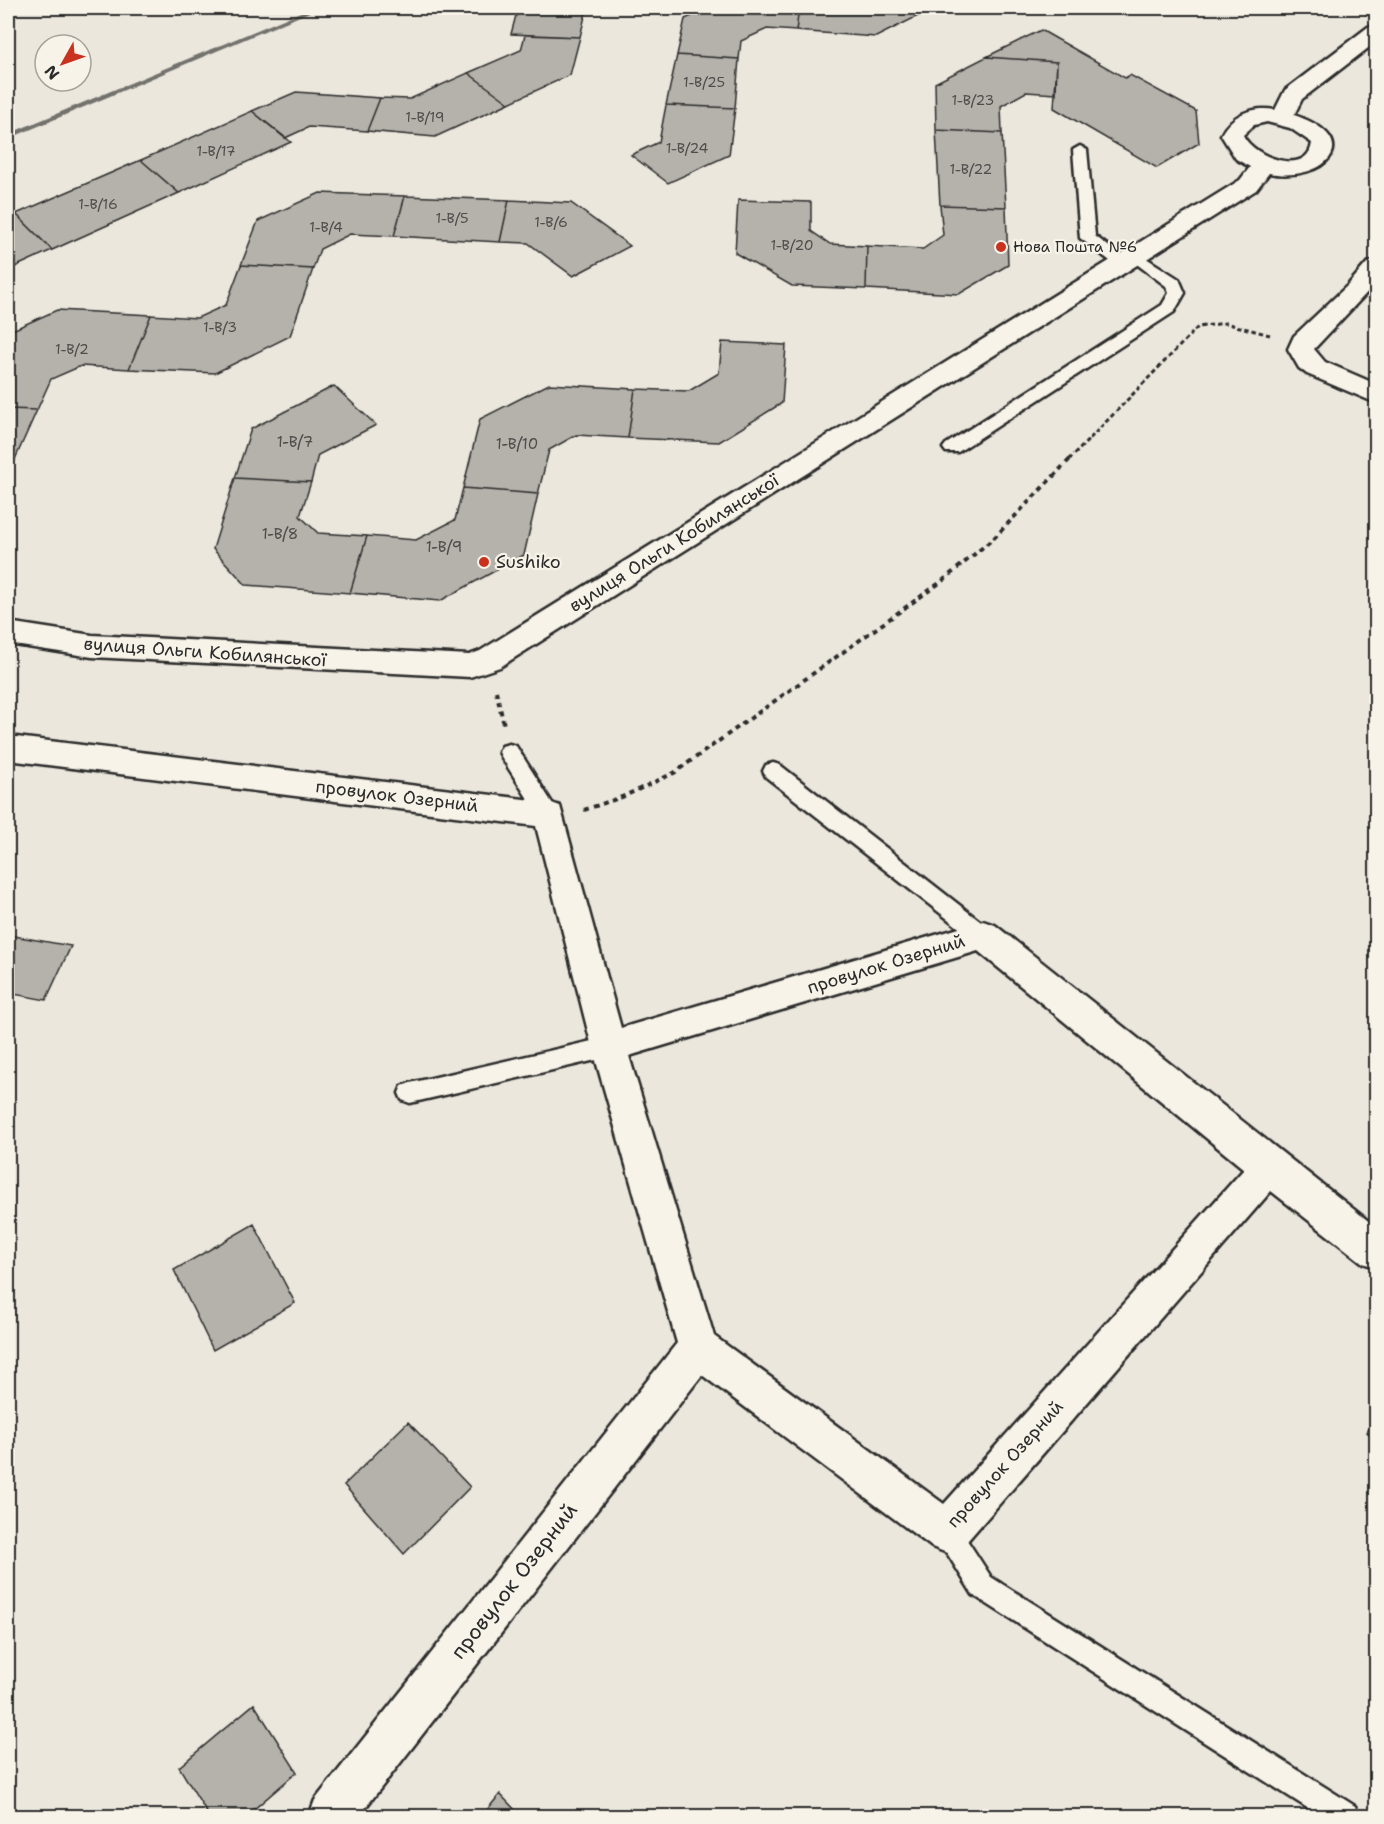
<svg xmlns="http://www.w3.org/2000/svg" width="1384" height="1824" font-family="'Shantell Sans',sans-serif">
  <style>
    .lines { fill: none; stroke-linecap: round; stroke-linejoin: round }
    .stream { fill: #72716c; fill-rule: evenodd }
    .building { fill: #b5b2ab; stroke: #2b2b2b; stroke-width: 1.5 }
    .lane-casing { stroke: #2b2b2b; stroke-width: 5 }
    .street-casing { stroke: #2b2b2b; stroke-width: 5 }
    .path-far1 { stroke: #2b2b2b; stroke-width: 3; stroke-dasharray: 4.5 3; stroke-linecap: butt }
    .path { stroke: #2b2b2b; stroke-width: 4; stroke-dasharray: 5 4.5; stroke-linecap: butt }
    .lane { fill: #f7f3e8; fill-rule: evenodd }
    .street { fill: #f7f3e8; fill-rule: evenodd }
    .poi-dot { fill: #c8321e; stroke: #f7f3e8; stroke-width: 2 }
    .labels { text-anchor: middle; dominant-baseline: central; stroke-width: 4.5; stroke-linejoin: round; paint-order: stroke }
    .far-number-label { font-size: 14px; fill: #4e4d4b }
    .far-poi-label { font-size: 15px; fill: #2b2b2b; stroke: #f7f3e8; text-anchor: start }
    .number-label { font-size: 15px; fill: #4e4d4b }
    .street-label { font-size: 18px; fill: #2b2b2b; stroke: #f7f3e8 }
    .poi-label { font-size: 18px; fill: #2b2b2b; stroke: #f7f3e8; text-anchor: start }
    .near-street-label { font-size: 21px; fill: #2b2b2b; stroke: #f7f3e8 }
  </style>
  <rect width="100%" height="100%" fill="#ebe7dd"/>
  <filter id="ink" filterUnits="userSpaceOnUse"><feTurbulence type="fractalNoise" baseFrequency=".0167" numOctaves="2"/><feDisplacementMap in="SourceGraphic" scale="12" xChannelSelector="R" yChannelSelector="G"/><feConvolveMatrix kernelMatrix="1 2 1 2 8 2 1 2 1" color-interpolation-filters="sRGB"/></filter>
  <g filter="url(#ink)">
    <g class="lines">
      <path class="stream" d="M310,8h9l-311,131v-5z"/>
    </g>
    <path class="building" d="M518,8h69l-7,29 -69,-3z
      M710,8h89l-3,23 -29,-2 -26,12 -2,18 -62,-4 8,-36z
      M799,8h129v3l-52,26 -80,-6z
      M1041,30l84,48 5,-3 66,36 3,32 -42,25 -103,-60 3,-46 -71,-5z
      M525,35l55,2 -10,38 -61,28 -41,-30 53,-23z
      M677,55l62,4 -4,49 -69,-3z
      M986,57l71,5 -1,32 -30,-2 -25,14 1,27 -66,-3 -1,-47z
      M468,73l41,30 -74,34 -68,-6 13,-33 30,1z
      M296,92l84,6 -13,33 -58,-4 -24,11 -33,-27z
      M666,105l69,3 -6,47 -61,28 -37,-28 28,-13z
      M252,111l39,31 -112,51 -38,-33z
      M936,130l66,3 4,74 -66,-2z
      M141,160l38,33 -127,57 -36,-36z
      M320,193l85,3 -11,40 -44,-2 -30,15 -7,20 -72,-4 17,-44z
      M405,196l104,4 -9,42 -106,-6z
      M509,200l62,3 59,43 -57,30 -45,-33 -28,-1z
      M738,200l73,2v29l19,13 37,2 -1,43 -74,-3 -57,-33z
      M940,205l66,2 2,58 -49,29 -93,-5 1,-43 56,3 20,-14z
      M16,214l36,36 -44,20v-52z
      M241,265l72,4 -23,67 -75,37 -86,-4 22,-54 46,3 29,-13z
      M57,310l94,5 -22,54 -48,-3 -30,13 -14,31 -29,-1v-77z
      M722,342l64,3 -4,58 -63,39 -91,-4 7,-49 54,2 30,-18z
      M549,384l86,5 -7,49 -52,-3 -27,15 -11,44 -75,-6 17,-69z
      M334,386l42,39 -58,30 -7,27 -76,-4 16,-49z
      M8,409l29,1 -29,65z
      M235,478l76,4 -11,34 18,17 49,3 -17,57 -104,-8 -33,-36z
      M463,488l75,6 -14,61 -84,46 -90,-8 17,-57 49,4 39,-20z
      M8,935l63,11 -25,54 -38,-7z
      M254,1224l41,79 -82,47 -39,-80z
      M1376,1418v22l-9,-8z
      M408,1422l62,65 -66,67 -60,-69z
      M254,1704l43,68 -51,44h-37l-30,-49z
      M500,1794l21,22h-39z"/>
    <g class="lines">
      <g class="lane-casing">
        <path id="lane" d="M1080,146l7,4 8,86 33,25 3,3 -3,3h-10l-38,-29 -7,-88z
          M1135,251l44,28 6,14 -11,19 -216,140h-12l-3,-4 3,-4 216,-139 7,-12 -3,-7 -36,-27 -3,-3 3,-3z
          M509,744l7,2 40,63 3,6 -3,6 -7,2 -7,-2 -40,-63 -3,-6 3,-6z
          M773,763l7,2 210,164 4,6 -4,6 -7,3 -7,-3 -210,-164 -3,-6 3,-6z
          M609,1037l8,3 3,7 -3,7 -8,3 -199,46 -8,-3 -3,-7 3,-7 8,-3z
          M947,1519l9,4 35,54 364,229 4,10h-39l-347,-221 -39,-63 4,-9z"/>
      </g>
      <g class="street-casing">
        <path id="street" d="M1376,26v16l-74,57 -8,16c74,25 30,68 -25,58l-13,17 -756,477 -30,10 -378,-20 -84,-13v-22l84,13 377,20 11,-4 760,-471 10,-13 -14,-8 -15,-24c10,-20 31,-29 54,-25l10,-20 83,-63zM1267,122l23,6 22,15c-4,34 -58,15 -69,-8l11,-10z
          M1376,260v23l-62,66 11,13 51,22v19l-69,-29 -8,-6 -11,-19 6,-13 54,-51 19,-22z
          M8,736l541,66 11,4 61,222 362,-107 12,4 381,302v41l-13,-5 -92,-72 -309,356 -15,6 -15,-6 -230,-172 -343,441h-50l6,-16 362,-457 -85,-296 -56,-221 -528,-66zM978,951l266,218 -300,335 -230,-168 -85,-280z"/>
      </g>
      <path class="path-far1" d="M1069,460l129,-133 27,-4 45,12"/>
      <path class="path" d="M496,691l8,34
        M584,810l38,-13 52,-24 267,-191 53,-44 76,-79"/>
      <use href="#lane" class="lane"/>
      <use href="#street" class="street"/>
    </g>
  </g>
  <g class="poi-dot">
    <circle cx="1001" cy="247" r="6"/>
    <circle cx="484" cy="562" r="6"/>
  </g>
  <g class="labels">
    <g class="far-number-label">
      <text x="704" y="82">1-В/25</text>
      <text x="973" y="100">1-В/23</text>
      <text x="425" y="117">1-В/19</text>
      <text x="687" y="148">1-В/24</text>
      <text x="216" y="151">1-В/17</text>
      <text x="971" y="169">1-В/22</text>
      <text x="98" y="204">1-В/16</text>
      <text x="452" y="218">1-В/5</text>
      <text x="551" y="222">1-В/6</text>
      <text x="326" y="227">1-В/4</text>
      <text x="792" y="245">1-В/20</text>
      <text x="220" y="327">1-В/3</text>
      <text x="72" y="349">1-В/2</text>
    </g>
    <g class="far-poi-label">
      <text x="1013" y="247">Нова Пошта №6</text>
    </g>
    <g class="number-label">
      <text x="295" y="442">1-В/7</text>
      <text x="517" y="444">1-В/10</text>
      <text x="280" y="534">1-В/8</text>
      <text x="444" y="547">1-В/9</text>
    </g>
    <g class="street-label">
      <text transform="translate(674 543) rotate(-32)">вулиця Ольги Кобилянської</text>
      <text transform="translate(205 652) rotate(4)">вулиця Ольги Кобилянської</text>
      <text transform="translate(397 796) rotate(7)">провулок Озерний</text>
      <text transform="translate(886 964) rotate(-17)">провулок Озерний</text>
      <text transform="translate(1005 1464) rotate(-48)">провулок Озерний</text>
    </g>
    <g class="poi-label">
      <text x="496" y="562">Sushiko</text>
    </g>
    <g class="near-street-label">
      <text transform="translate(514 1581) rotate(-52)">провулок Озерний</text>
    </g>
  </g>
  <rect width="1384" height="1824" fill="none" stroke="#f7f3e8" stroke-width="30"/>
  <rect x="15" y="15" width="1354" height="1794" fill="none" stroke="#2b2b2b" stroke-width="2" filter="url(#ink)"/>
  <g transform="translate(63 63) rotate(230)"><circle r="28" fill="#f7f3e8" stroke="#a5a39c" stroke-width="1.5"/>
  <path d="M0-4.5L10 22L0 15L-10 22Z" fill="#c8321e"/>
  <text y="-9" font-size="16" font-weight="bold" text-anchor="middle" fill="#2b2b2b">N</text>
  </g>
</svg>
